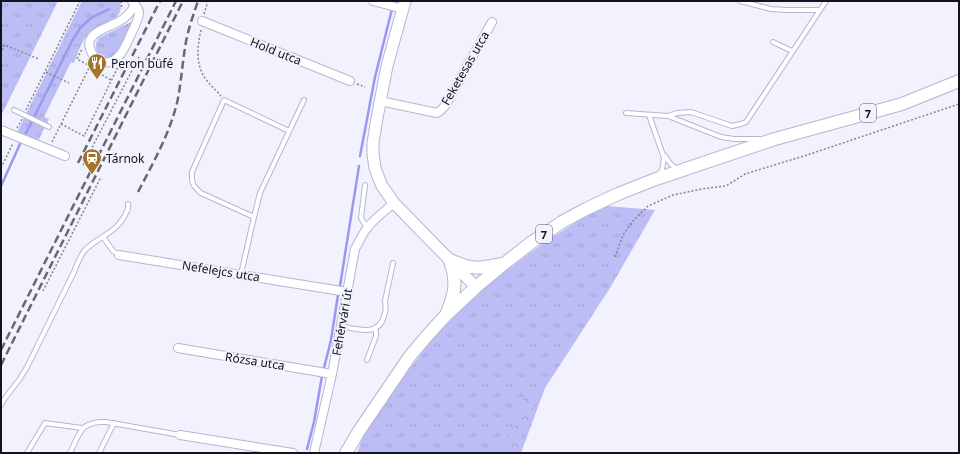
<svg xmlns="http://www.w3.org/2000/svg" width="960" height="454" font-family="'Noto Sans',sans-serif">
  <style>
    .grass { fill: url(#grass-tufts) }
    .forest { fill: url(#forest-crowns) }
    .lines { fill: none; stroke-linecap: round; stroke-linejoin: round }
    .stream { stroke: #9a98f1; stroke-width: 2.5 }
    .lane-casing { stroke: #b5b6d0; stroke-width: 6 }
    .street-casing { stroke: #b5b6d0; stroke-width: 10 }
    .secondary-casing { stroke: #b5b6d0; stroke-width: 13 }
    .primary-casing { stroke: #b5b6d0; stroke-width: 14 }
    .path { stroke: #84848f; stroke-width: 1.5; stroke-dasharray: 2 2; stroke-linecap: butt }
    .lane { stroke: #fff; stroke-width: 4 }
    .street { stroke: #fff; stroke-width: 8 }
    .secondary { stroke: #fff; stroke-width: 11 }
    .primary { stroke: #fff; stroke-width: 12 }
    .rail { stroke: #686873; stroke-width: 2.5; stroke-dasharray: 8 4; stroke-linecap: butt }
    .labels { text-anchor: middle; dominant-baseline: central; stroke-width: 4; stroke-linejoin: round; paint-order: stroke }
    .shield { fill: #f1f2fd; stroke: #565660; stroke-width: 1 }
    .shield-label { font-size: 11px; font-weight: bold; fill: #13131d }
    .street-label { font-size: 12px; fill: #13131d; stroke: #f1f2fd }
    .poi-label { font-size: 12px; fill: #13131d; stroke: #f1f2fd; text-anchor: start }
  </style>
  <defs>
    <pattern id="grass-tufts" width="24" height="20" patternUnits="userSpaceOnUse"><rect width="24" height="20" fill="#bcbdf5"/><path d="M3 7l-1-3M5 7V3M7 7l1-3M15 17l-1-3M17 17v-4M19 17l1-3" fill="none" stroke="#a1a2d2"/></pattern>
    <pattern id="forest-crowns" width="20" height="18" patternUnits="userSpaceOnUse"><rect width="20" height="18" fill="#bcbdf5"/><path d="M2 6a3 3 0 1 1 6 0M12 15a3 3 0 1 1 6 0" fill="none" stroke="#a1a2d2"/></pattern>
  </defs>
  <rect width="100%" height="100%" fill="#f1f2fd"/>
  <path class="grass" d="M1,1h57l-57,115z
    M82,1h38c6,22 -22,21 -32,33 -7,8 -10,20 -14,29l-3,-1 -27,55 5,2 -11,22 -19,-8 -1,-3z
    M133,21l-15,32c-12,14 -31,-3 -18,-16z
    M607,206l48,4 -45,78 -65,100 -24,65h-164c2,-5 3,-10 5,-14 9,-20 26,-41 39,-58 11,-16 23,-31 35,-46 23,-27 51,-50 79,-71 29,-22 59,-42 92,-58z"/>
  <path class="forest" d="M526,393h12l-18,60h-23l1,-4 17,-25z"/>
  <g class="lines">
    <path class="stream" d="M26,133l46,-92 9,-14 10,-9 18,-9
      M360,156l15,-79 17,-68
      M1,186l19,-42
      M340,286l19,-120
      M324,368l7,-28 7,-45
      M307,449l7,-27 8,-46"/>
    <g class="lane-casing">
      <path id="lane" d="M740,1l31,8 15,1h33
        M773,42l19,9
        M14,110l35,17
        M626,113l42,3 53,21 13,2h25
        M649,115l15,43 -2,12 -4,5
        M668,116l9,-3 14,-1 41,14 9,-2 5,-2 80,-121
        M665,156c3,5 7,11 13,13
        M365,185l-4,33 3,5 4,4
        M254,217l-53,-24c-8,-7 -10,-10 -9,-21l32,-72 65,31
        M103,237l10,14 6,4
        M241,274l13,-57 6,-24 44,-93
        M341,326c15,3 38,11 43,-10 2,-5 2,-10 1,-15l8,-38
        M367,360l9,-24v-4l-1,-3
        M1,405l4,-7 14,-18 8,-13 47,-95c3,-8 6,-16 11,-22 14,-14 32,-17 41,-37 2,-3 3,-5 2,-9
        M27,453l18,-30 37,5
        M70,453c10,-20 10,-32 36,-31l74,13
        M99,453l15,-30"/>
    </g>
    <g class="street-casing">
      <path id="street" d="M132,1c3,4 8,8 7,13 -1,6 -4,12 -7,18 -5,11 -13,34 -29,30 -4,-2 -7,-4 -10,-7 -3,-5 -5,-10 -3,-15 5,-10 19,-13 28,-18 8,-4 13,-10 17,-17
        M373,1l30,8
        M202,21l148,60
        M380,101l57,12 3,-2 5,-5 47,-84
        M1,130l64,26
        M119,255l228,37
        M178,348l154,26
        M180,435l113,18
        M314,453l18,-79 23,-125c4,-7 7,-15 13,-22 7,-9 17,-16 26,-24"/>
    </g>
    <g class="secondary-casing">
      <path id="secondary" d="M405,1l-18,65 -10,52 -4,25v11l2,14 3,8 4,10 12,17 82,84"/>
    </g>
    <g class="primary-casing">
      <path id="primary" d="M450,260c23,10 27,9 51,4
        M447,313c4,-11 9,-23 7,-35 0,-6 -3,-12 -4,-18
        M346,453l13,-22 51,-75 16,-19 20,-22 30,-28 29,-24 27,-21 30,-20 24,-13 32,-15 38,-15 119,-40 127,-35 57,-23"/>
    </g>
    <path class="path" d="M121,1l1,8
      M204,14l4,-13
      M201,30c-4,17 -6,37 7,52 4,5 9,9 13,14
      M1,54l3,-9 35,14
      M95,67l-5,-1 7,6 14,8
      M46,72l23,11
      M357,84l8,3
      M26,110l54,-109
      M61,124l23,12 33,-67v-2
      M17,128l5,-9
      M52,142l38,-76 -13,-7 5,-10
      M83,165l56,-108
      M1,168l12,-25
      M615,257l8,-22 10,-14 15,-15 25,-11 29,-6 24,-3 19,-12 62,-19 152,-51
      M43,291l58,-114"/>
    <use href="#lane" class="lane"/>
    <use href="#street" class="street"/>
    <use href="#secondary" class="secondary"/>
    <use href="#primary" class="primary"/>
    <path class="rail" d="M78,163l82,-162
      M138,192c15,-29 31,-57 39,-89 4,-18 5,-37 8,-55 2,-16 8,-32 13,-47
      M1,350l175,-349
      M1,365l182,-364"/>
  </g>
  <defs>
    <g id="restaurant-pin" transform="scale(1)"><path d="M0 17L-7.5 6A9.5 9.5 0 1 1 7.5 6Z" fill="#a47328" stroke="#f1f2fd"/><path d="M-5-6h1v4h1v-4h1v4h1v-4h1v5L-1.5 .5V6h-2V.5L-5-1ZM5-6V6H3V1.5H1.5Q1.5-4 5-6Z" fill="#fff"/></g>
    <g id="station-pin" transform="scale(1)"><path d="M0 17L-7.5 6A9.5 9.5 0 1 1 7.5 6Z" fill="#a47328" stroke="#f1f2fd"/><path d="M-3-6H3Q5-6 5-4V2Q5 4 3 4L4.5 6H3L1.5 4h-3L-3 6H-4.5L-3 4Q-5 4-5 2V-4Q-5-6-3-6ZM-3.5-4v3h7v-3ZM-3.5 1v1.5H-2V1ZM2 1v1.5H3.5V1Z" fill="#fff"/></g>
  </defs>
  <g fill-rule="evenodd">
    <use href="#restaurant-pin" x="97" y="63"/>
    <use href="#station-pin" x="92" y="158"/>
  </g>
  <g class="labels">
    <g class="shield">
      <rect x="860" y="104" width="16" height="18" rx="3"/>
      <rect x="536" y="225" width="16" height="18" rx="3"/>
    </g>
    <g class="shield-label">
      <text x="868" y="113">7</text>
      <text x="544" y="234">7</text>
    </g>
    <g class="street-label">
      <text transform="translate(276 51) rotate(22)">Hold utca</text>
      <text transform="translate(465 68) rotate(-60)">Feketesas utca</text>
      <text transform="translate(221 271) rotate(9)">Nefelejcs utca</text>
      <text transform="translate(342 322) rotate(-80)">Fehérvári út</text>
      <text transform="translate(255 361) rotate(9)">Rózsa utca</text>
    </g>
    <g class="poi-label">
      <text x="111" y="63">Peron büfé</text>
      <text x="106" y="158">Tárnok</text>
    </g>
  </g>
  <rect width="960" height="454" fill="none" stroke="#13131d" stroke-width="4"/>
</svg>
